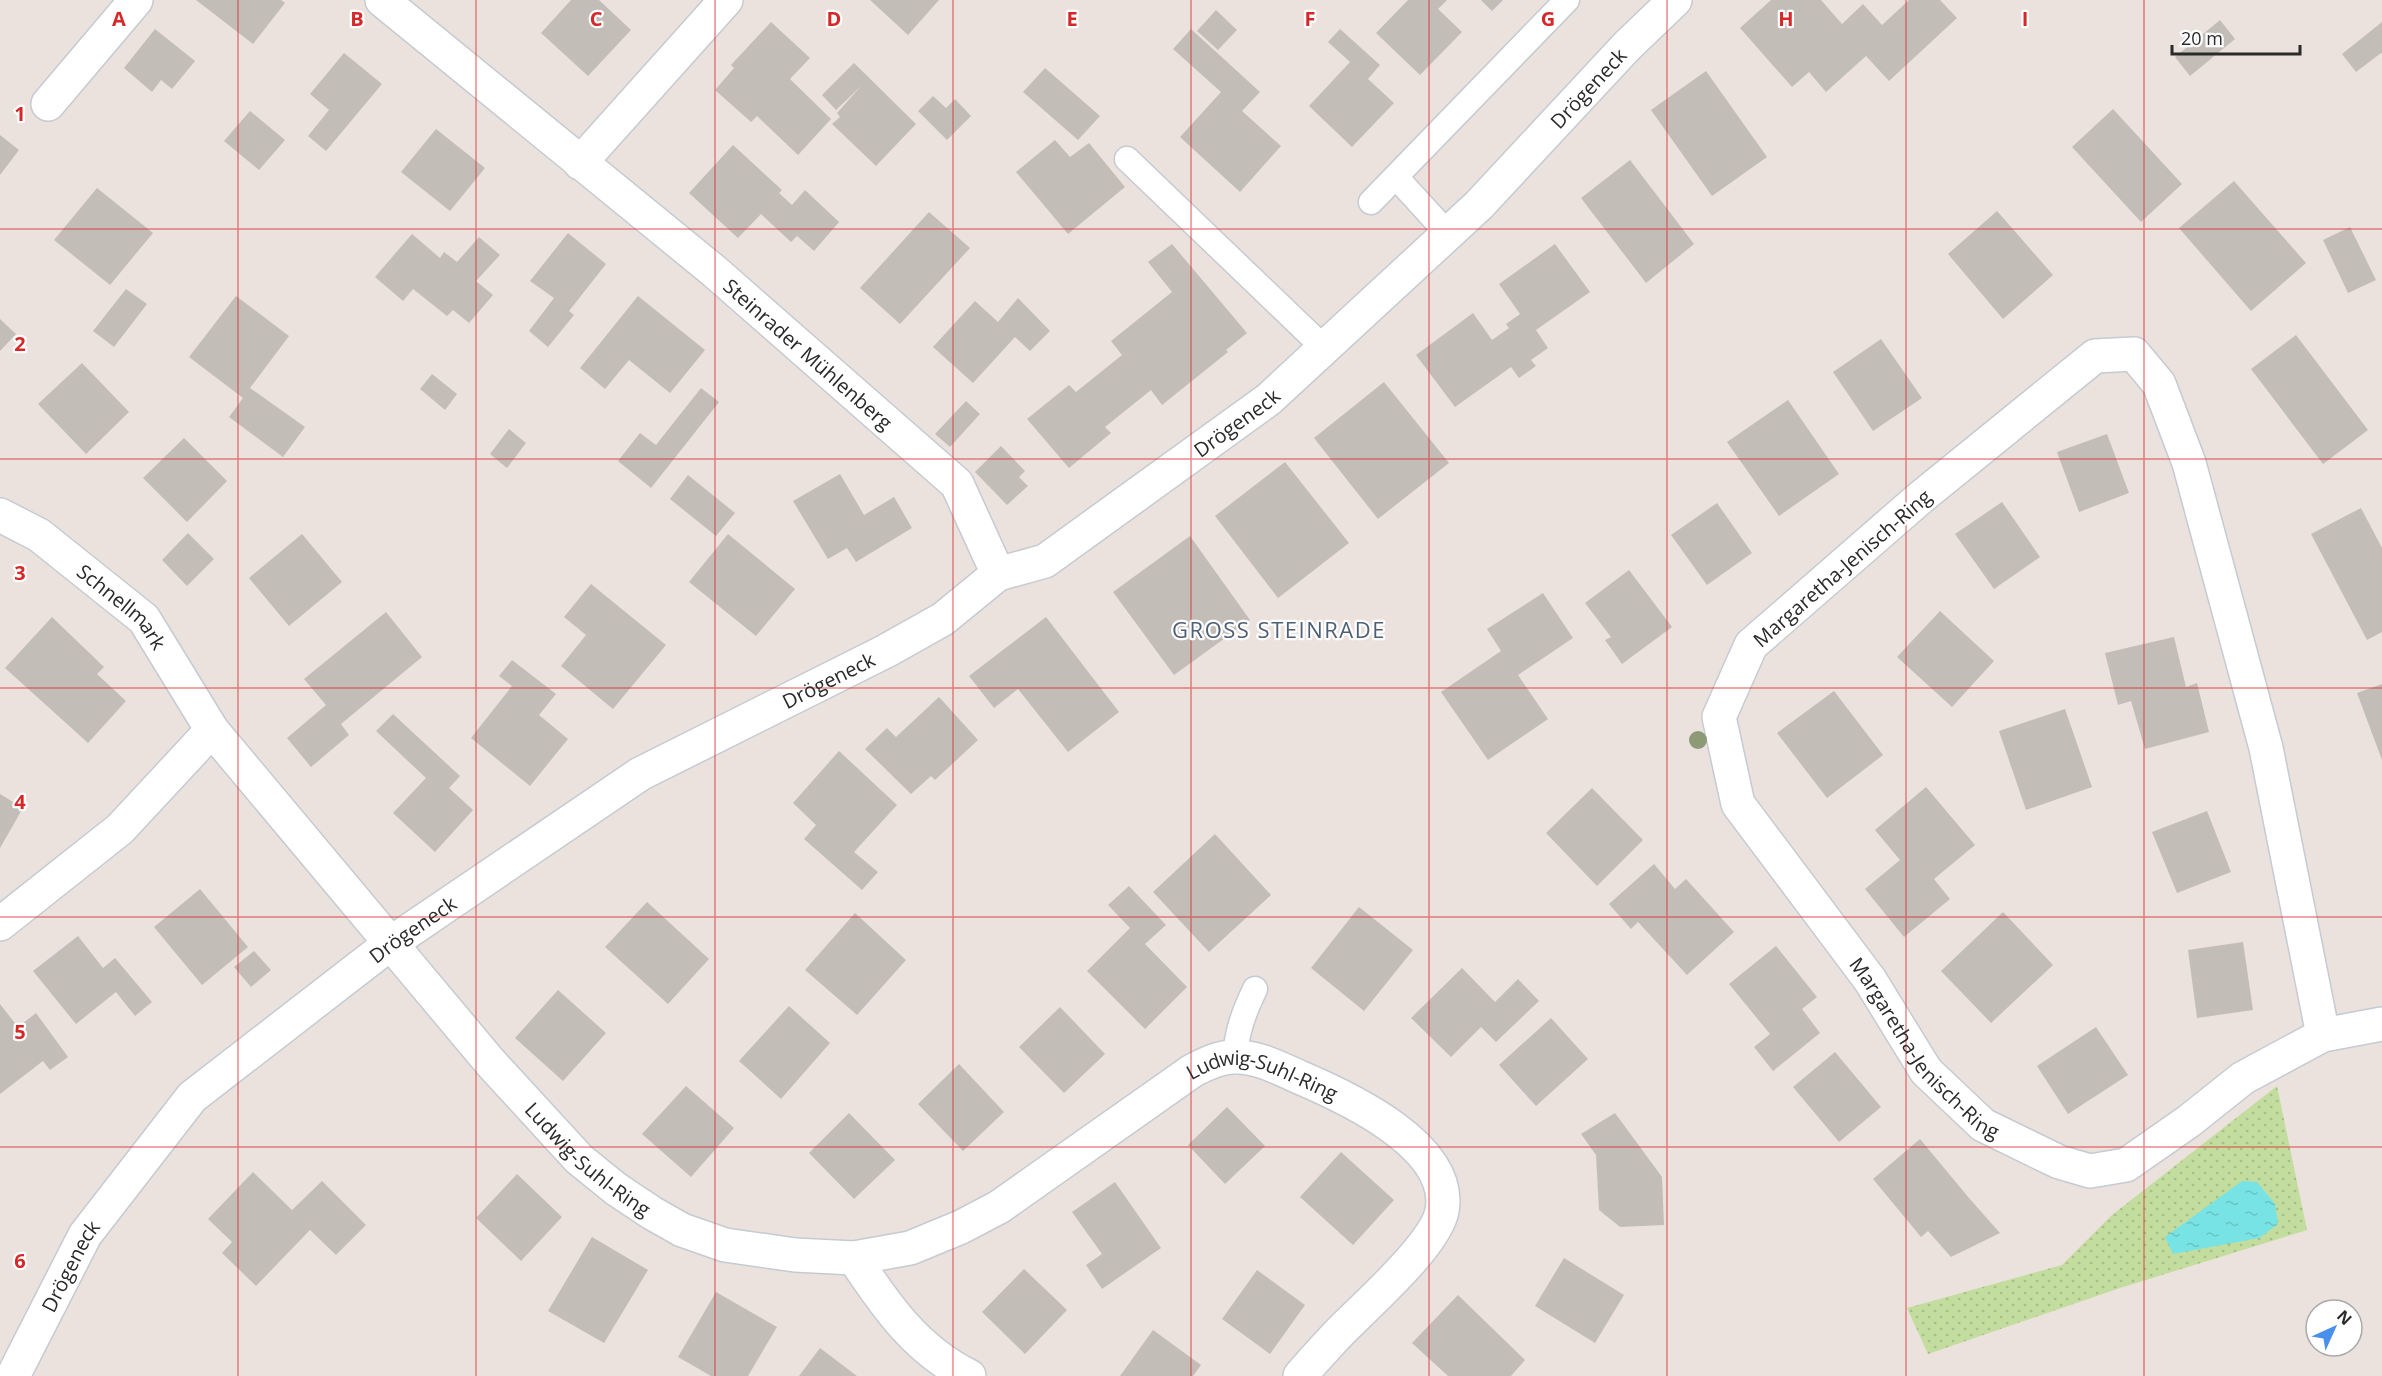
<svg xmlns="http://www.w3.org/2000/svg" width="2382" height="1376" font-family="'Open Sans',sans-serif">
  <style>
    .grass { fill: url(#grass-dots) }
    .water { fill: url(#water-ripples) }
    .building { fill: #c3bdb8 }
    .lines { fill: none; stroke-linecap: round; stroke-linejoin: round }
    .lane-casing { stroke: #c5cbd3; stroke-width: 27 }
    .street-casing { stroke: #c5cbd3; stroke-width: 36 }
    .lane { stroke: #fff; stroke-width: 24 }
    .street { stroke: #fff; stroke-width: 33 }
    .tree { fill: #8c9b75 }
    .grid { fill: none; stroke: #d62828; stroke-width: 1.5; stroke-opacity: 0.55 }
    .labels { text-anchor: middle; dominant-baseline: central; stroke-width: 4.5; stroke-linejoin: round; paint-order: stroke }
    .street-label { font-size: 20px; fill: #2a2a2a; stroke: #fff }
    .quarter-label { font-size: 22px; letter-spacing: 1.5px; fill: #4e6077; stroke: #fff }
    .grid-label { font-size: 20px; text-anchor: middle; font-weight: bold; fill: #d62828; stroke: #fff; stroke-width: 4.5; stroke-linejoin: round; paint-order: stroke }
  </style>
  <defs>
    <pattern id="grass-dots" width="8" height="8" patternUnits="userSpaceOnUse" patternTransform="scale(1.5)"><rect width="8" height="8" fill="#c3dd9e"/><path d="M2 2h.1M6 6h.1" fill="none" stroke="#a8be88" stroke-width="1.8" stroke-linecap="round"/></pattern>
    <pattern id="water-ripples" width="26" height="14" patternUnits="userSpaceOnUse" patternTransform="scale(1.5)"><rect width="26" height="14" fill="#78e3e5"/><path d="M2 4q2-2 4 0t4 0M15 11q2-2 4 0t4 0" fill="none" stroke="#68c3c5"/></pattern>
  </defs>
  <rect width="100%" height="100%" fill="#ebe1dd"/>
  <path class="grass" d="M2277,1086l30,144 -187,58 -192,66 -21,-46 155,-43 50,-50z"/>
  <path class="water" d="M2242,1181l15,1 18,22 3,20 -19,14 -86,16 -8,-17z"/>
  <path class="building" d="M196,0h85l4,3 -32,41z
    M571,0h28l32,30 -43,46 -47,-43z
    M870,0h69l-31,35z
    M1408,0h39l-9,9 24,23 -42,43 -44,-42z
    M1481,0h22l-11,11z
    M1771,0h50l21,24 21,-20 19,21 27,-25h31l17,18 -68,63 -23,-25 -40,36 -17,-20 -17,15 -52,-59z
    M1216,10l21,20 -19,20 -21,-19z
    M2220,20l15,19 -45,37 -15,-19z
    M771,22l39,36 -20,21 41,40 -33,36 -41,-39 -6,6 -36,-32 19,-22 -3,-3z
    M2382,22v32l-1,-1 -25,19 -14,-18z
    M155,29l40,32 -23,28 -11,-9 -9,12 -28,-24z
    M1191,29l69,63 -18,19 39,35 -41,46 -60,-55 41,-45 -48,-43z
    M1340,29l40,36 -12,14 26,24 -42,44 -43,-41 41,-44 -22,-20z
    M344,53l38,31 -56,67 -18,-15 21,-26 -19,-16z
    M854,63l62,61 -40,42 -44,-42 8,-7 -3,-4 24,-27 -25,24 -14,-15z
    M1045,68l55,48 -22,24 -55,-48z
    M1706,71l61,86 -55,39 -61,-86z
    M933,96l13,12 9,-9 16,17 -24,24 -29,-29z
    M2113,109l69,75 -41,38 -69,-75z
    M250,111l35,29 -26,30 -35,-29z
    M436,129l49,39 -35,43 -49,-39z
    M0,135l19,15 -19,25z
    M1055,140l15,17 19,-14 36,44 -57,47 -52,-62z
    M733,145l49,45 -3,3 13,12 13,-15 34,32 -25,29 -17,-15 -6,6 -30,-28 -23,24 -49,-45z
    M1630,160l64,84 -48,39 -65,-85z
    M2234,181l72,82 -55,48 -72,-83z
    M97,188l56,45 -43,52 -56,-45z
    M1997,211l56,64 -50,44 -55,-65z
    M929,212l41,36 -70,76 -40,-36z
    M2350,227l26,53 -28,13 -25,-53z
    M568,233l38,31 -37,47 5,4 -26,32 -19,-16 25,-33 -24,-17z
    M412,234l28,24 4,-6 13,10 22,-25 21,18 -24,26 17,14 -24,28 -16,-13 -6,6 -34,-27 -10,12 -28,-24z
    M1172,244l75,89 -21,17 2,2 -66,53 -11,-15 -46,37 6,6 -42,35 -42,-49 42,-34 7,7 46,-37 -11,-14 61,-49 -24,-30z
    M1555,244l35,48 -54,38 12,18 -17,12 5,6 -17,12 -8,-11 -56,40 -39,-52 57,-42 19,27 17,-12 -3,-4 14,-10 -21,-30z
    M126,289l21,15 -33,43 -21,-16z
    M236,296l53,40 -39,52 55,39 -22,30 -54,-40 14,-19 -54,-41z
    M638,296l67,54 -35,43 -41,-33 -24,29 -25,-21z
    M1018,298l32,33 -20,20 -15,-14 -42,46 -40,-36 42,-46 23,21z
    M0,319l16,15 -16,17z
    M2296,335l72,95 -45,34 -72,-95z
    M1881,339l41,59 -49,33 -40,-59z
    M82,363l47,49 -43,42 -48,-50z
    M432,374l25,20 -12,16 -25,-21z
    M1384,382l65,81 -71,56 -64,-81z
    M701,388l18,14 -68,86 -33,-27 22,-28 16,12z
    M1788,400l51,74 -60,42 -52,-74z
    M966,401l14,13 -30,33 -15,-13z
    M509,429l17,14 -19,25 -17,-14z
    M2107,434l22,59 -50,19 -22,-60z
    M184,438l43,43 -40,41 -44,-44z
    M1001,446l24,25 -6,6 9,9 -21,19 -32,-33z
    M1285,462l64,81 -71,55 -63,-82z
    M840,474l24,41 30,-18 18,31 -56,34 -9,-14 -19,11 -35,-58z
    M688,475l47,38 -19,23 -46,-37z
    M2002,502l38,55 -46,32 -39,-55z
    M1717,503l35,50 -45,32 -36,-50z
    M2361,508l21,40v84l-15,8 -56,-106z
    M188,533l26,26 -27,27 -25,-26z
    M302,534l40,48 -53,44 -40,-48z
    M728,534l67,55 -39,47 -67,-54z
    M1190,536l60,84 -76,55 -61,-83z
    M1629,570l43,57 -50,37 -17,-24 6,-3 -26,-34z
    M591,584l75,61 -53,64 -52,-43 25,-31 -22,-18z
    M1543,593l30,45 -55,37 30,44 -60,41 -47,-68 60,-41 -14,-22z
    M1940,611l54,50 -42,46 -55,-50z
    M386,612l36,45 -81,67 8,11 -38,32 -24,-29 39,-33 -22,-26z
    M52,617l52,50 -7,7 29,27 -38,42 -83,-75z
    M1046,617l73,95 -51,40 -50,-63 -24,19 -25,-32z
    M2174,637l12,50 11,-4 12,49 -64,17 -14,-48 -13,4 -13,-52z
    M512,660l44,34 -17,21 29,24 -38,47 -59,-48 41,-52 -13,-10z
    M2382,684v76l-25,-67z
    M1834,691l49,64 -56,43 -50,-65z
    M939,697l39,43 -43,40 -4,-4 -20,18 -46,-45 22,-21 9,9z
    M2065,709l27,78 -66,23 -27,-79z
    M393,714l67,62 -11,12 24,22 -38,42 -42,-39 33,-35 -50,-47z
    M839,751l58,54 -43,47 24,20 -16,18 -58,-51 12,-14 -23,-22z
    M1926,787l49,58 -41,34 16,20 -46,38 -39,-48 35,-29 -25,-30z
    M1592,788l51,52 -46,46 -51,-53z
    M0,794l23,14 -23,40z
    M2207,811l24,61 -54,21 -25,-61z
    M1215,834l56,61 -62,57 -56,-60z
    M1654,864l21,25 11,-10 48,53 -47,43 -49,-53 -7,7 -22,-25z
    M1129,886l37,39 -21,19 42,43 -42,42 -58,-58 43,-43 -22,-23z
    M200,889l48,58 -46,38 -48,-58z
    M647,902l62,57 -41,45 -63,-57z
    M1359,907l54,43 -49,61 -53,-43z
    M2003,912l50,53 -62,58 -50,-52z
    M855,913l51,47 -49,55 -52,-45z
    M78,936l25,32 12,-10 37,44 -17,14 -19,-24 -40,32 -43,-53z
    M2243,942l10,68 -56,8 -9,-68z
    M1776,946l41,51 -15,12 18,24 -47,38 -19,-24 16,-13 -41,-50z
    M254,951l17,19 -20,17 -17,-20z
    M1462,968l33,34 23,-23 21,22 -43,41 -15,-15 -30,30 -40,-39z
    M558,990l48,43 -43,48 -48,-43z
    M0,1004l18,23 18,-14 32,44 -18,13 -7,-9 -43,33z
    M789,1006l41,37 -49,56 -42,-38z
    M1060,1007l45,47 -41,39 -45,-46z
    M1551,1018l37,41 -52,47 -37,-41z
    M2096,1027l32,48 -60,39 -31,-48z
    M1835,1052l46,55 -42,35 -46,-55z
    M959,1064l45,48 -41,39 -45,-47z
    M686,1086l48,42 -43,49 -49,-43z
    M1227,1107l38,39 -40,38 -37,-39z
    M849,1113l46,47 -41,39 -45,-46z
    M1615,1113l47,64 2,48 -44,2 -21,-17 -3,-55 -15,-21z
    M1920,1139l49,59 31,35 -49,24 -23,-26 -7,6 -48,-58z
    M1341,1152l53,48 -41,45 -53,-48z
    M253,1172l39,38 30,-29 44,44 -30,30 -26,-25 -54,56 -34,-33 10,-11 -24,-23z
    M517,1174l45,43 -41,44 -45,-43z
    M1115,1182l46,66 -59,41 -16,-24 16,-11 -30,-42z
    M592,1237l56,33 -44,73 -56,-32z
    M1564,1258l60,37 -29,48 -60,-37z
    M1024,1269l43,41 -42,44 -43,-42z
    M1257,1270l48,35 -35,49 -48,-35z
    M716,1292l61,35 -29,49h-37l-33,-19z
    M1458,1295l67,65 -14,16h-63l-36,-33z
    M1153,1330l48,35 -8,11h-73z
    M820,1348l37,28h-58z"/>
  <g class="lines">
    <g class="lane-casing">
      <path id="lane" d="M1127,159l197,189
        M1396,177l52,57
        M1371,202l196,-202
        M1235,1056c2,-25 9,-44 20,-67"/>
    </g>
    <g class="street-casing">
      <g id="street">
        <path id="s1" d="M382,0l332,271 243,213 41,90"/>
        <path d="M48,104l88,-104"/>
        <path d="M580,163l146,-163"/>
        <path id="s2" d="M0,515l39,20 105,84 68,111 278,332 89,97 37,30 36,24 30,17 43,15 70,10 59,3 56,-10 51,-21 38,-20 193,-136c13,-7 27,-14 42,-14 22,-1 45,11 65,20 47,20 155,69 143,134 -7,35 -79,97 -105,124 -13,14 -25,27 -37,41"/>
        <path d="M0,924l120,-95 92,-99"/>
        <path id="s3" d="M2323,1035l-57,-287 -77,-285 -30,-79 -25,-30 -39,2 -175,142 -169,147 -32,72 19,87 132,176 56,91 57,54 76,37 31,9 36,-6 63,-44 54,-43 80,-43 59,-11"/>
        <path d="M854,1258c32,48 62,92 115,118"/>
        <path id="s4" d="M13,1376l72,-141 107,-138 199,-154 249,-169 246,-123 57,-32 55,-45 47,-13 224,-162 210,-194 148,-159 48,-46"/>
      </g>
    </g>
    <use href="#lane" class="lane"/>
    <use href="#street" class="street"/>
  </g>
  <circle class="tree" cx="1698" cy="740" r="9"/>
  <path class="grid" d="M238,0v1376M476,0v1376M715,0v1376M953,0v1376M1191,0v1376M1429,0v1376M1667,0v1376M1906,0v1376M2144,0v1376M0,229h2382M0,459h2382M0,688h2382M0,917h2382M0,1147h2382"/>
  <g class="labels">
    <g class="street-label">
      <text stroke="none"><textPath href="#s4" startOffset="2068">Drögeneck</textPath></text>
      <text stroke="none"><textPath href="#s1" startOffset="554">Steinrader Mühlenberg</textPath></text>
      <text stroke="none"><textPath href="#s4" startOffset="1582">Drögeneck</textPath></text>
      <text transform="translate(1842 568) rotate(-41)">Margaretha-Jenisch-Ring</text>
      <text stroke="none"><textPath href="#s2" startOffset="154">Schnellmark</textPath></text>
      <text stroke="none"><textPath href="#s4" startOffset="1096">Drögeneck</textPath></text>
      <text stroke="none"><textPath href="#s4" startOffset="610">Drögeneck</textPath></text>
      <text stroke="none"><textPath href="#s3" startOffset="1676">Margaretha-Jenisch-Ring</textPath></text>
      <text stroke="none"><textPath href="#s2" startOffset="1640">Ludwig-Suhl-Ring</textPath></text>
      <text stroke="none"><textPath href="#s2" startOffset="880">Ludwig-Suhl-Ring</textPath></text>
      <text stroke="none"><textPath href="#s4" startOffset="124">Drögeneck</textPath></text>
    </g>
    <g class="quarter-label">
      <text x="1279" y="629">GROSS STEINRADE</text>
    </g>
  </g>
  <g class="grid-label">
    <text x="119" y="26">A</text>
    <text x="357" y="26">B</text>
    <text x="596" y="26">C</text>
    <text x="834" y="26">D</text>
    <text x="1072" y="26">E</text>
    <text x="1310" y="26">F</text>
    <text x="1548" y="26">G</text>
    <text x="1786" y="26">H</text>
    <text x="2025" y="26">I</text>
    <text x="20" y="121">1</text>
    <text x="20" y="351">2</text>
    <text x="20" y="580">3</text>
    <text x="20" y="809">4</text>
    <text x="20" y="1039">5</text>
    <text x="20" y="1268">6</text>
  </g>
  <g transform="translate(2334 1328) rotate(45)"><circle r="28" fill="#ffffff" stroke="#aaaaaa" stroke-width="1.5"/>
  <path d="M0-4.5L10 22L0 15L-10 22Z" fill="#4990ec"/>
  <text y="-9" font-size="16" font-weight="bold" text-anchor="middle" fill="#2a2a2a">N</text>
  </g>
  <path d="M2172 45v9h128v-9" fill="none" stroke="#2a2a2a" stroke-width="3"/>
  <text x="2181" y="45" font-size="18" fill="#2a2a2a" stroke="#ffffff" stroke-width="4.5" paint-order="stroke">20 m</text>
</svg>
